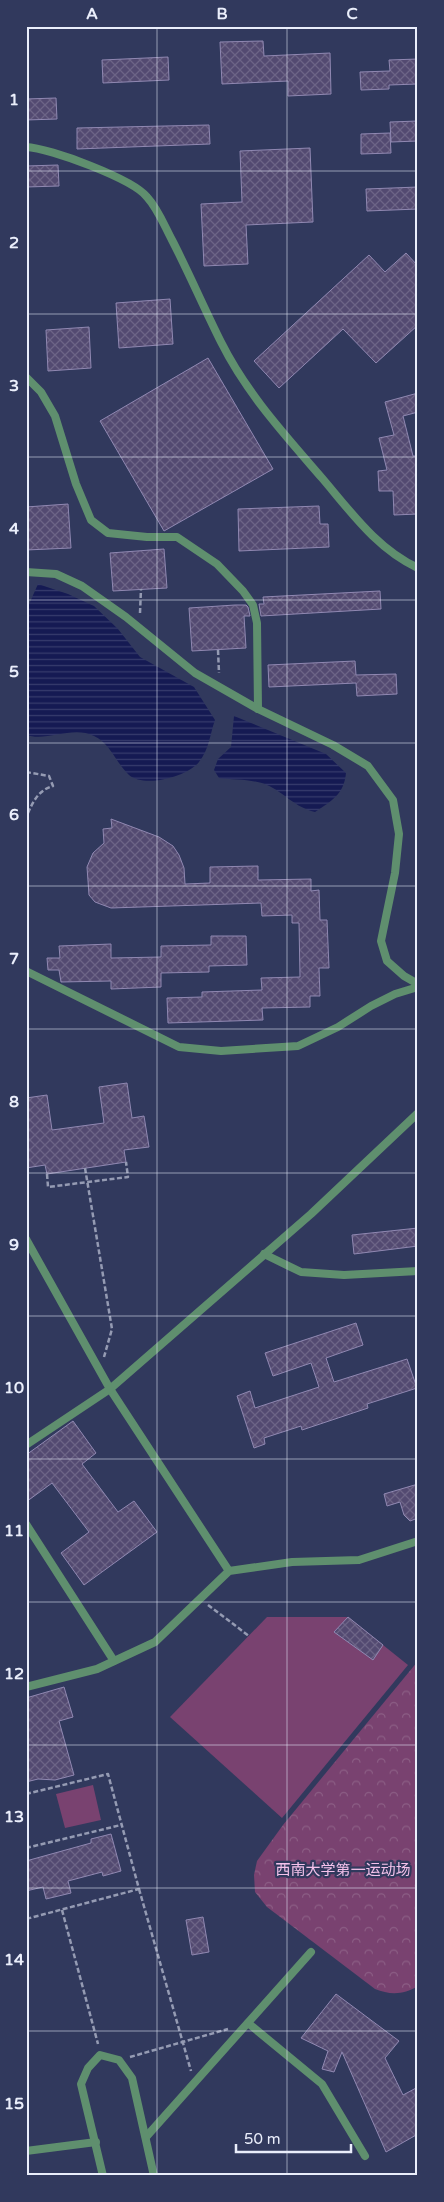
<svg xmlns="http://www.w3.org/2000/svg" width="444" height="2202" font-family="'Varela Round','Noto Sans SC',sans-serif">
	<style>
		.grass { fill: #794270 }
		.park { fill: url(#park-crowns) }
		.water { fill: url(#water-rules) }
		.building { fill: url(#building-cross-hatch); stroke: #9088b2 }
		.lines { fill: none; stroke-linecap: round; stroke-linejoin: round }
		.path { stroke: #959bb3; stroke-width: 2.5; stroke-dasharray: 5 2.5; stroke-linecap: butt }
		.service { stroke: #5f8f6e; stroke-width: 8 }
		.grid { fill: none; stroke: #eaeefb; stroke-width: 1; stroke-opacity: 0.55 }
		.labels { text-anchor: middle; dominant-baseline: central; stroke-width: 4.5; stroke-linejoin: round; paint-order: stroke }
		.park-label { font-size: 15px; fill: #f5c2eb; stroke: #31395d }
		.neatline { fill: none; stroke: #eaeefb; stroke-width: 2 }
		.grid-label { font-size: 16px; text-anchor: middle; font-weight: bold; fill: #eaeefb }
	</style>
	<defs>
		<pattern id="park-crowns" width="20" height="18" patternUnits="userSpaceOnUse" patternTransform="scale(1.25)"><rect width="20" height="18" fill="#794270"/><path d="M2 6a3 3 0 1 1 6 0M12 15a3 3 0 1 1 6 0" fill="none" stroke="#8c5e85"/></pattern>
		<pattern id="water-rules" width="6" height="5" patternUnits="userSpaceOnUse" patternTransform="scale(1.25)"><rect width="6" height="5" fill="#151a53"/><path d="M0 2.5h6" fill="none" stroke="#373c6d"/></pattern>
		<pattern id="building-cross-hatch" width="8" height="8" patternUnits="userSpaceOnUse" patternTransform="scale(1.25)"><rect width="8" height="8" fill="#534a71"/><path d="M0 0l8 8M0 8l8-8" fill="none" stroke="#6c6486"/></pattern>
	</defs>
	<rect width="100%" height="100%" fill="#31395d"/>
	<g class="grass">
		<polygon points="267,1617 348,1617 408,1665 282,1818 170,1717"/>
		<polygon points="93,1785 101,1820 65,1828 56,1794"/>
	</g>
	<path class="park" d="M418 1661V1986C403 1995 390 1995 375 1989L267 1907 255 1892 254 1875 257 1861 283 1825Z"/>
	<g class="water">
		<path d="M38 584 68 594 94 606 118 629 140 657 194 687 215 720C210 734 209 750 199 762 187 777 144 788 129 775 116 763 110 743 94 736 72 725 48 742 26 735V611Z"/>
		<path d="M234 716 326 754 346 773C344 794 332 801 315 812 294 807 285 793 267 785 254 779 233 780 219 778L214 770 218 759 231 747Z"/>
	</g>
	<g class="building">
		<polygon points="263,41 264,56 330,53 331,94 288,96 288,81 222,84 220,42"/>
		<polygon points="168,57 169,80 103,83 102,60"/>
		<polygon points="418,59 418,84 389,85 389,89 361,90 360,72 390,71 389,60"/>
		<polygon points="56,98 57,119 26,120 26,99"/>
		<polygon points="418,121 418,141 391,142 390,122"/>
		<polygon points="209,125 210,144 77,149 77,128"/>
		<polygon points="390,133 391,153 361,154 361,134"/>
		<polygon points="310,148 313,222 246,225 248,264 204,266 201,204 242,202 240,151"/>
		<polygon points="58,165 59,186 26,187 26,166"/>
		<polygon points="418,187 418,209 367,211 366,189"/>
		<polygon points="406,253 418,266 418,325 376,363 343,329 279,388 254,361 369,255 385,272"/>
		<polygon points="170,299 173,344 119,348 116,303"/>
		<polygon points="89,327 91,368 48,371 46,330"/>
		<polygon points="208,358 273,469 164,531 100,421"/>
		<polygon points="418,393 418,412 403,416 413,456 418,456 418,514 394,515 393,491 379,491 378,471 387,470 379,438 394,435 385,402"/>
		<polygon points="68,504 71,548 26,550 26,507"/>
		<polygon points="319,506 320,524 328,524 329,547 239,551 238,509"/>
		<polygon points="164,549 167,588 113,591 110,553"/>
		<polygon points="380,591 381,609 261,616 259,604 264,604 263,597"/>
		<polygon points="235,605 246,605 248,607 250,616 244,616 246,648 192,651 189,608"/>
		<polygon points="355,661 356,675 396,674 397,694 357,696 356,683 269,687 268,665"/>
		<polygon points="111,819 159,837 173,846 179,855 184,868 185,884 210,883 210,867 258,866 258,880 311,879 311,891 319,890 320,920 327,920 329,968 319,968 320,996 310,996 310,1007 262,1008 263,1020 168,1023 167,998 202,997 202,992 262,990 261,978 300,977 299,923 292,923 292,915 262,916 261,903 111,908 95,902 89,895 87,867 93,853 104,843 103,829 112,828"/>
		<polygon points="211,936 246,936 247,965 209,966 209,972 161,973 161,987 111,989 111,981 61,982 59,970 48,970 47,958 60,958 59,946 111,944 111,958 161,957 161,946 211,945"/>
		<polygon points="127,1083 132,1118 144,1116 149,1147 124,1150 126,1162 47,1174 45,1165 26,1168 26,1098 47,1095 52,1130 104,1123 99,1087"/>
		<polygon points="418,1228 418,1246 354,1254 352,1235"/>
		<polygon points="356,1323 363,1345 326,1358 334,1382 407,1359 417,1388 367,1404 368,1408 302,1430 301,1426 264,1438 265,1444 254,1448 237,1396 250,1391 255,1408 319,1387 311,1363 273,1376 265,1353"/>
		<polygon points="73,1421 96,1453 82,1464 118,1512 134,1501 157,1532 84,1585 61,1553 89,1532 52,1483 26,1502 26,1455"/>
		<polygon points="418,1484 418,1518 410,1521 404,1515 400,1502 387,1506 384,1494"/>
		<polygon points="348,1617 383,1645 373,1660 334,1632"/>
		<polygon points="64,1687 73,1717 59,1721 74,1775 55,1780 38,1779 26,1782 26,1698"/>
		<polygon points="111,1834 121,1871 103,1876 102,1872 68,1881 71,1893 46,1899 43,1887 26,1891 26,1861 91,1843 91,1839"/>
		<polygon points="203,1917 209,1952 192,1955 186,1920"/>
		<polygon points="336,1994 399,2041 385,2058 403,2095 418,2087 418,2134 386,2152 342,2052 334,2072 322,2069 328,2051 301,2038"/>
	</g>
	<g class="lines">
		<g class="path">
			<polyline points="140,613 141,589"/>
			<polyline points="218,650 219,673"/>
			<path d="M26 772 49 776 53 786C38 790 32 803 26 818"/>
			<polyline points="85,1168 112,1329 104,1357"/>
			<polyline points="47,1174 48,1187 128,1177 126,1162"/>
			<polyline points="208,1605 249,1636"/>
			<polyline points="26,1794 108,1774 139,1889 26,1919"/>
			<polyline points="26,1848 121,1825"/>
			<polyline points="139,1889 191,2071"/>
			<polyline points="62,1910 98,2044"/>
			<polyline points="130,2057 228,2029"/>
		</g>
		<g class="service">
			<path d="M26 147C50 148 133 179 147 197 158 209 164 225 172 240 189 273 204 308 221 342 247 394 285 435 322 478 351 512 377 549 418 568"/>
			<polyline points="26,377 41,392 55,416 76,484 91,520 108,533 147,537 177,537 217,564 243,591 253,605 257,623 258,709"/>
			<polyline points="26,572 56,574 82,586 126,617 195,673 258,709 333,745 368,766 393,800 399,834 395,873 381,941 387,961 404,976 418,984"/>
			<polyline points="26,971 179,1047 221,1051 298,1046 338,1027 371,1006 395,994 418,987"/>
			<polyline points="26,1239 110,1389 229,1571"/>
			<polyline points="264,1254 301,1272 344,1275 418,1271"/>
			<polyline points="26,1445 110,1389 311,1214 418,1113"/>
			<polyline points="26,1524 114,1661"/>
			<polyline points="26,1687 97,1669 155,1642 229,1571 292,1562 359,1560 418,1541"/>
			<polyline points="248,2023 322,2084 365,2156"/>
			<polyline points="146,2137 311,1952"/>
			<polyline points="26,2151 96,2142"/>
			<polyline points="103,2176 81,2084 88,2068 100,2055 119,2060 132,2078 154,2176"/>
		</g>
	</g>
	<path class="grid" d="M157 26V2176M287 26V2176M26 171H418M26 314H418M26 457H418M26 600H418M26 743H418M26 886H418M26 1029H418M26 1173H418M26 1316H418M26 1459H418M26 1602H418M26 1745H418M26 1888H418M26 2031H418"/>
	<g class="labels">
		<g class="park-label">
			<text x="343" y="1870">西南大学第一运动场</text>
		</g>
	</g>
	<rect width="444" height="2202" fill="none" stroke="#31395d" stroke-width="55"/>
	<path d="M236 2144v8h115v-8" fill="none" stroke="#eaeefb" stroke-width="2.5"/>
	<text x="244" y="2144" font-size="15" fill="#eaeefb" stroke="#31395d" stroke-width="4" paint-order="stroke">50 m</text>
	<rect x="28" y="28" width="388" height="2146" class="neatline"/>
	<g class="grid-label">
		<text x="92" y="19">A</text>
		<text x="222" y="19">B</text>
		<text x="352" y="19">C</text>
		<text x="14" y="105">1</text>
		<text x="14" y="248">2</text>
		<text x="14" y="391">3</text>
		<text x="14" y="534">4</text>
		<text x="14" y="677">5</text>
		<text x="14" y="820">6</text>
		<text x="14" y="964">7</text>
		<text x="14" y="1107">8</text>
		<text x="14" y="1250">9</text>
		<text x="14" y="1393">10</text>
		<text x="14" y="1536">11</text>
		<text x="14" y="1679">12</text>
		<text x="14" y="1822">13</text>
		<text x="14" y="1965">14</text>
		<text x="14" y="2109">15</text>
	</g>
</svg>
